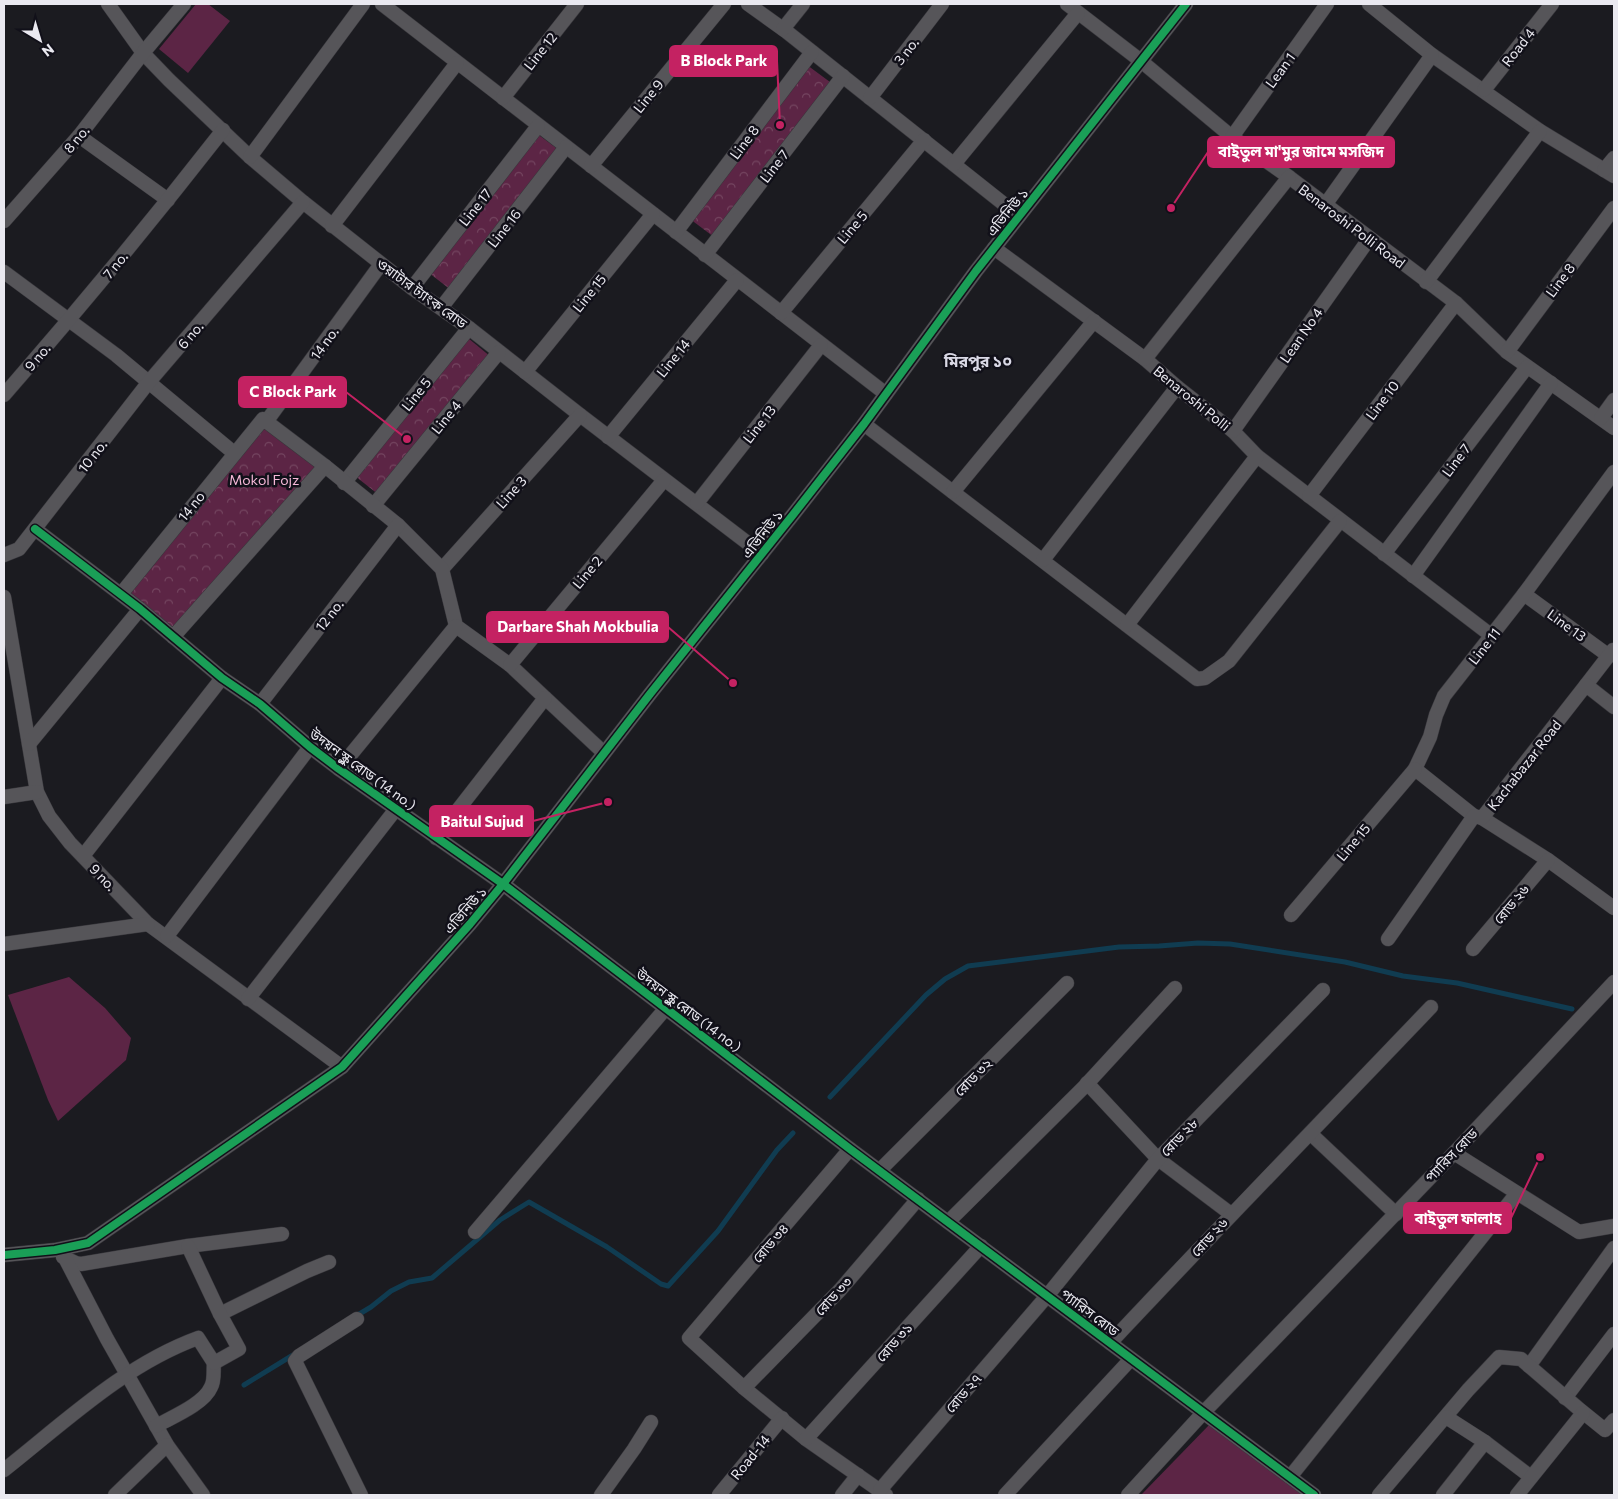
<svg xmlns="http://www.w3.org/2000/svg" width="1618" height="1499" font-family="Commissioner,'Noto Sans Bengali',sans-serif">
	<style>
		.grass { fill: #5c2545 }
		.forest { fill: url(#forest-crowns) }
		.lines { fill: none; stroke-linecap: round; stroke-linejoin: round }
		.stream { stroke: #103c51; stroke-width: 5 }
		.minor-casing { stroke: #38373c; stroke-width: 15 }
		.minor { stroke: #565559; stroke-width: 14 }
		.cycleway-casing { stroke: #111019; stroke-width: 11 }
		.cycleway { stroke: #1a9f57; stroke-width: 8 }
		.labels { text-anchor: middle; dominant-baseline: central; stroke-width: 5; stroke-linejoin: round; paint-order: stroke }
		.street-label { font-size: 14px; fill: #eae9f0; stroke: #111019 }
		.park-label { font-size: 14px; fill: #f5b7d7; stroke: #111019 }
		.quarter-label { font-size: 16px; font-weight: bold; fill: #dad9e6; stroke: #111019 }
		.leader { fill: none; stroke: #c42262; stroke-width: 2 }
		.callout-dot { fill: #c42262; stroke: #111019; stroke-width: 2 }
		.callout { fill: #c42262; stroke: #c42262; stroke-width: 2 }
		.callout-label { font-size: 15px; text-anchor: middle; font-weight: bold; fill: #fff }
	</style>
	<defs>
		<pattern id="forest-crowns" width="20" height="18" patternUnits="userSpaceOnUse" patternTransform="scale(1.25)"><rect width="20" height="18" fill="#5c2545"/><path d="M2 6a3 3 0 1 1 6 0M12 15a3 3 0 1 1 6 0" fill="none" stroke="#744560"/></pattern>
	</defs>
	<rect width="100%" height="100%" fill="#1b1b20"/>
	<g class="grass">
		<polygon points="196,4 208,4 230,21 188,73 159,49"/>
		<polygon points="69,977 105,1008 131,1038 126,1060 58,1121 48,1100 8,995"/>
		<polygon points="1211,1423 1304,1495 1141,1495"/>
	</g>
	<g class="forest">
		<polygon points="807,65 830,82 714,237 690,219"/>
		<polygon points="536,133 558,149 451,290 429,273"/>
		<polygon points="468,338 491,357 379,495 355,476"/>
		<polygon points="263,427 320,467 166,638 121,603"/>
	</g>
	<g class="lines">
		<g class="stream">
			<polyline points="830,1097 926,995 945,979 968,966 1119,947 1159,946 1198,943 1230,944 1345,962 1403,976 1457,983 1572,1009"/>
			<polyline points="356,1316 371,1307 391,1291 409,1282 432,1278 500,1220 529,1202 607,1247 661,1284 668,1286 718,1231 777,1150 793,1133"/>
			<polyline points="244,1385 293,1355"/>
		</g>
		<defs>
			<g id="minor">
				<polyline points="108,4 143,53 169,80 250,157 303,202 412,288 469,328 580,415 762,554"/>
				<polyline points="382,4 886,394"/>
				<polyline points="748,4 787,32 1019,216"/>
				<polyline points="1067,4 1141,61 1232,137 1289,177 1456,303 1507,352 1614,428"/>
				<polyline points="1369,4 1432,55 1540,131 1614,176"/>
				<polyline points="783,29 803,4"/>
				<polyline points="1484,90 1552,4"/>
				<polyline points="503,98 577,4"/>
				<polyline points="870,98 942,4"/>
				<polyline points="79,136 168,200"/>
				<polyline points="1232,137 1327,4"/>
				<polyline points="250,157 363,4"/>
				<polyline points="954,164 1078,13"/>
				<polyline points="591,166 724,4"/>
				<polyline points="1604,170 1614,158"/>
				<polyline points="1325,205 1432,55"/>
				<polyline points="4,221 79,136 143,53 184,4"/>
				<polyline points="332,226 457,63"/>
				<polyline points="676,232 812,52"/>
				<polyline points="994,248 1145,359 1177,387 1233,431 1257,456 1492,636"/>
				<polyline points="705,255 843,76"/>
				<polyline points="4,272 116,355 234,453"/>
				<polyline points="1426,282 1540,131"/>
				<polyline points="412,288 538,126"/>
				<polyline points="441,308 566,147"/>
				<polyline points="781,313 924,140"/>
				<polyline points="1507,352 1614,208"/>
				<polyline points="1145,359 1289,177"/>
				<polyline points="525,372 653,214"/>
				<path d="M4 395C79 309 152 221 223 130"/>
				<polyline points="1601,418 1614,400"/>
				<polyline points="266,422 381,264"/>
				<polyline points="864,424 1197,679 1205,678 1229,661 1340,521"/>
				<polyline points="1233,431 1369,239"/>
				<polyline points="608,437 737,280"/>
				<polyline points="344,483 469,328"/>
				<polyline points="953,492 1094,321"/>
				<polyline points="1309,496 1456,303"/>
				<polyline points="697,503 821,345"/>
				<polyline points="373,506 499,352"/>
				<polyline points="35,529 140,609 222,678 260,704 310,747 339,769 503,884 850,1149 1314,1495"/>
				<polyline points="1384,554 1527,367"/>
				<polyline points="4,555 19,549 148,383 303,202"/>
				<polyline points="1043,560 1177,387"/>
				<polyline points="442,569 580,415"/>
				<polyline points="1413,576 1551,383"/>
				<polyline points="121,594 263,419 325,466 398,525 442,569 456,626 510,665 604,753"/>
				<polyline points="1524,594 1609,656"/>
				<polyline points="4,597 37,792 49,816 70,843 148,924 342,1067"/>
				<polyline points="1127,625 1257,456"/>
				<polyline points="173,637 325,466"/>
				<polyline points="510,665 664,480"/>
				<polyline points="1586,685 1613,650"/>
				<polyline points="260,704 398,525"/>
				<polyline points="29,744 140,609"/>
				<polyline points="339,769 456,626"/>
				<polyline points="4,797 37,792"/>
				<polyline points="1474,816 1415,769 1430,737 1436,715 1444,696 1524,594 1614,472"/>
				<polyline points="1482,818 1548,860 1614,908"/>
				<polyline points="436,838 545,698"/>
				<polyline points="83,856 222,678"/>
				<polyline points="1291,915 1415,769"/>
				<polyline points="167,936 310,747"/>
				<polyline points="1388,939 1474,816 1482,818 1586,685 1614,707"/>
				<polyline points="4,944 148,924"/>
				<polyline points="1473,949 1548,860"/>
				<polyline points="248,999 396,809"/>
				<polyline points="1087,1083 1158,1159 1231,1214"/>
				<polyline points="1311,1134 1396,1214"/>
				<polyline points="850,1149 689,1338 744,1388 806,1439 886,1495"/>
				<polyline points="1454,1153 1579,1232 1614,1226"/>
				<polyline points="880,1170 1067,983"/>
				<polyline points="948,1222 1084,1087 1175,988"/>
				<polyline points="475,1232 666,1008"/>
				<polyline points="4,1255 55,1250 88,1243 342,1067 470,924 503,884 650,694 792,516 864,424 976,271 1186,4"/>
				<polyline points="63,1257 76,1263 81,1264 188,1246 282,1234"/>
				<polyline points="65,1258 107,1339 167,1445 203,1495"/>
				<polyline points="220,1314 307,1271 329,1262"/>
				<polyline points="357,1319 299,1356 295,1361 361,1495"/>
				<path d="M1110 1343C1216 1230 1324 1119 1431 1007"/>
				<polyline points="1529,1366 1614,1248"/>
				<polyline points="744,1388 840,1290 918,1199"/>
				<polyline points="1565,1398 1614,1334"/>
				<path d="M156 1426C172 1417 204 1404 211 1387 215 1380 213 1371 214 1363"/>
				<polyline points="806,1439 981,1246"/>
				<polyline points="1485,1442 1531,1477"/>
				<path d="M4 1470C65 1422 124 1365 198 1338L214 1363 239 1349 220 1314 188 1246"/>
				<polyline points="1290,1477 1517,1193"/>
				<polyline points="880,1490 1047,1296 1158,1159 1323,990"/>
				<polyline points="115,1495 167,1445"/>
				<polyline points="601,1495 634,1449 651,1422"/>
				<polyline points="719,1495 782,1418"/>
				<polyline points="842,1495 858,1475"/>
				<polyline points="1005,1495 1131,1359"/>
				<polyline points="1128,1495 1203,1413 1454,1153 1614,982"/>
				<polyline points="1379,1495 1468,1390 1499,1357 1521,1359 1579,1409 1605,1430 1614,1420"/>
				<polyline points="1443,1495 1485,1442 1446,1417"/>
				<polyline points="1517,1495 1583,1413"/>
			</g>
		</defs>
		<use href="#minor" class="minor-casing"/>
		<use href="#minor" class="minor"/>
		<defs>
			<g id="cycleway">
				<polyline points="35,529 140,609 222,678 260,704 310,747 339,769 503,884 850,1149 1314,1495"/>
				<polyline points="4,1255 55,1250 88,1243 342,1067 470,924 503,884 650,694 792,516 864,424 976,271 1186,4"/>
			</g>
		</defs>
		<use href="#cycleway" class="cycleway-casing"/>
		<use href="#cycleway" class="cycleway"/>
	</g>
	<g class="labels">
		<g class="street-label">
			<text transform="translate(1518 47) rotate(-52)">Road 4</text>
			<text transform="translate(540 51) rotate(-52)">Line 12</text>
			<text transform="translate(906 51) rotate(-52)">3 no.</text>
			<text transform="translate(1280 70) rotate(-54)">Lean 1</text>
			<text transform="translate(648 96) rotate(-51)">Line 9</text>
			<text transform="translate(76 139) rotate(-50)">8 no.</text>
			<text transform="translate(744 142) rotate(-53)">Line 8</text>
			<text transform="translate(774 166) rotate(-52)">Line 7</text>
			<text transform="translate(475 207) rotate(-52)">Line 17</text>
			<text transform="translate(1007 212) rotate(-51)">এভিনিউ ১</text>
			<text transform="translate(1352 226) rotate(37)">Benaroshi Polli Road</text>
			<text transform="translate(852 227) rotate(-50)">Line 5</text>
			<text transform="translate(504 228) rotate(-52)">Line 16</text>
			<text transform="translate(115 265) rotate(-51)">7 no.</text>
			<text transform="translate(1560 280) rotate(-53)">Line 8</text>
			<text transform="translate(422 293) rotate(36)">ওয়াটার ট্যাংক রোড</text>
			<text transform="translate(589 293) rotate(-51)">Line 15</text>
			<text transform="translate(190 335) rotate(-49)">6 no.</text>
			<text transform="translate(1301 335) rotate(-55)">Lean No 4</text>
			<text transform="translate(324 343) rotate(-54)">14 no.</text>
			<text transform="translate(37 357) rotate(-49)">9 no.</text>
			<text transform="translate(673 358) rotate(-51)">Line 14</text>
			<text transform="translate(416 394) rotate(-51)">Line 5</text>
			<text transform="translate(1192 398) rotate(39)">Benaroshi Polli</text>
			<text transform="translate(1382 400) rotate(-53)">Line 10</text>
			<text transform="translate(446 417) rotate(-51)">Line 4</text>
			<text transform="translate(759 424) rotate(-52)">Line 13</text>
			<text transform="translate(92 456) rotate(-52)">10 no.</text>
			<text transform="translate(1456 460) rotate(-53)">Line 7</text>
			<text transform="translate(511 492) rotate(-48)">Line 3</text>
			<text transform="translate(191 506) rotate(-51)">14 no</text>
			<text transform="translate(762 534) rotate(-52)">এভিনিউ ১</text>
			<text transform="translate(587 572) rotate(-50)">Line 2</text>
			<text transform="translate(329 615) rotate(-52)">12 no.</text>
			<text transform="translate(1567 625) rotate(36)">Line 13</text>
			<text transform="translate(1484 646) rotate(-52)">Line 11</text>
			<text transform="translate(1524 765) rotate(-52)">Kachabazar Road</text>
			<text transform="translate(363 769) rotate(36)">উদয়ন স্কুল রোড (14 no.)</text>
			<text transform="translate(1353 842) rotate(-50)">Line 15</text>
			<text transform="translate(103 877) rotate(46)">9 no.</text>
			<text transform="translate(1511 904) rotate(-50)">রোড ২৬</text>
			<text transform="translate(465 910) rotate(-49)">এভিনিউ ১</text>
			<text transform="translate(689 1010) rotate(37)">উদয়ন স্কুল রোড (14 no.)</text>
			<text transform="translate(973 1077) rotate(-45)">রোড ৩২</text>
			<text transform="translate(1179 1137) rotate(-46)">রোড ২৮</text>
			<text transform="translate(1451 1155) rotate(-46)">প্যারিস রোড</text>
			<text transform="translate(1209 1237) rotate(-47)">রোড ২৬</text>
			<text transform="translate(770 1243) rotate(-49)">রোড ৩৪</text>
			<text transform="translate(833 1296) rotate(-47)">রোড ৩৩</text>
			<text transform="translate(1090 1312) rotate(37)">প্যারিস রোড</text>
			<text transform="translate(894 1342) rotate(-48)">রোড ৩১</text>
			<text transform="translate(963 1393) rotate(-49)">রোড ২৭</text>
			<text transform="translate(750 1457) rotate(-51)">Road-14</text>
		</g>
		<g class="park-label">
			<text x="264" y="479">Mokol Fojz</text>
		</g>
		<g class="quarter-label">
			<text x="978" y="360">মিরপুর ১০</text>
		</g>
	</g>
	<path class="leader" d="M780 125L777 61M1171 208L1208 152M407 439L346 392M733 683L668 627M608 802L533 821M1540 1157L1511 1218"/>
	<g class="callout-dot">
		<circle cx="780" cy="125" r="5"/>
		<circle cx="1171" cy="208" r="5"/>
		<circle cx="407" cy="439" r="5"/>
		<circle cx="733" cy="683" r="5"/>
		<circle cx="608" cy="802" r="5"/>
		<circle cx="1540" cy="1157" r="5"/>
	</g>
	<g class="callout">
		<rect x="670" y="46" width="107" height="30" rx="5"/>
		<rect x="1208" y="137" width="186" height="30" rx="5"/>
		<rect x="239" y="377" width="107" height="30" rx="5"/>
		<rect x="487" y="612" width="181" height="30" rx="5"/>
		<rect x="430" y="806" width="103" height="30" rx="5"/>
		<rect x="1404" y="1203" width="107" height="30" rx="5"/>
	</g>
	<g class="callout-label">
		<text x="724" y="66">B Block Park</text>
		<text x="1301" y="157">বাইতুল মা'মুর জামে মসজিদ</text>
		<text x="293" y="397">C Block Park</text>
		<text x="578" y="632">Darbare Shah Mokbulia</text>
		<text x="482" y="827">Baitul Sujud</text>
		<text x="1458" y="1224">বাইতুল ফালাহ</text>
	</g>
	<rect width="1618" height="1499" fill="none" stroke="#eae9f0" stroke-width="10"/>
	<g transform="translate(40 40) rotate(142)" stroke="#111019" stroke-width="4" paint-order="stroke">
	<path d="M0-4L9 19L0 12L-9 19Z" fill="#eae9f0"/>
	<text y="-8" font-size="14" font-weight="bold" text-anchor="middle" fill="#eae9f0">N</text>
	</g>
</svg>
